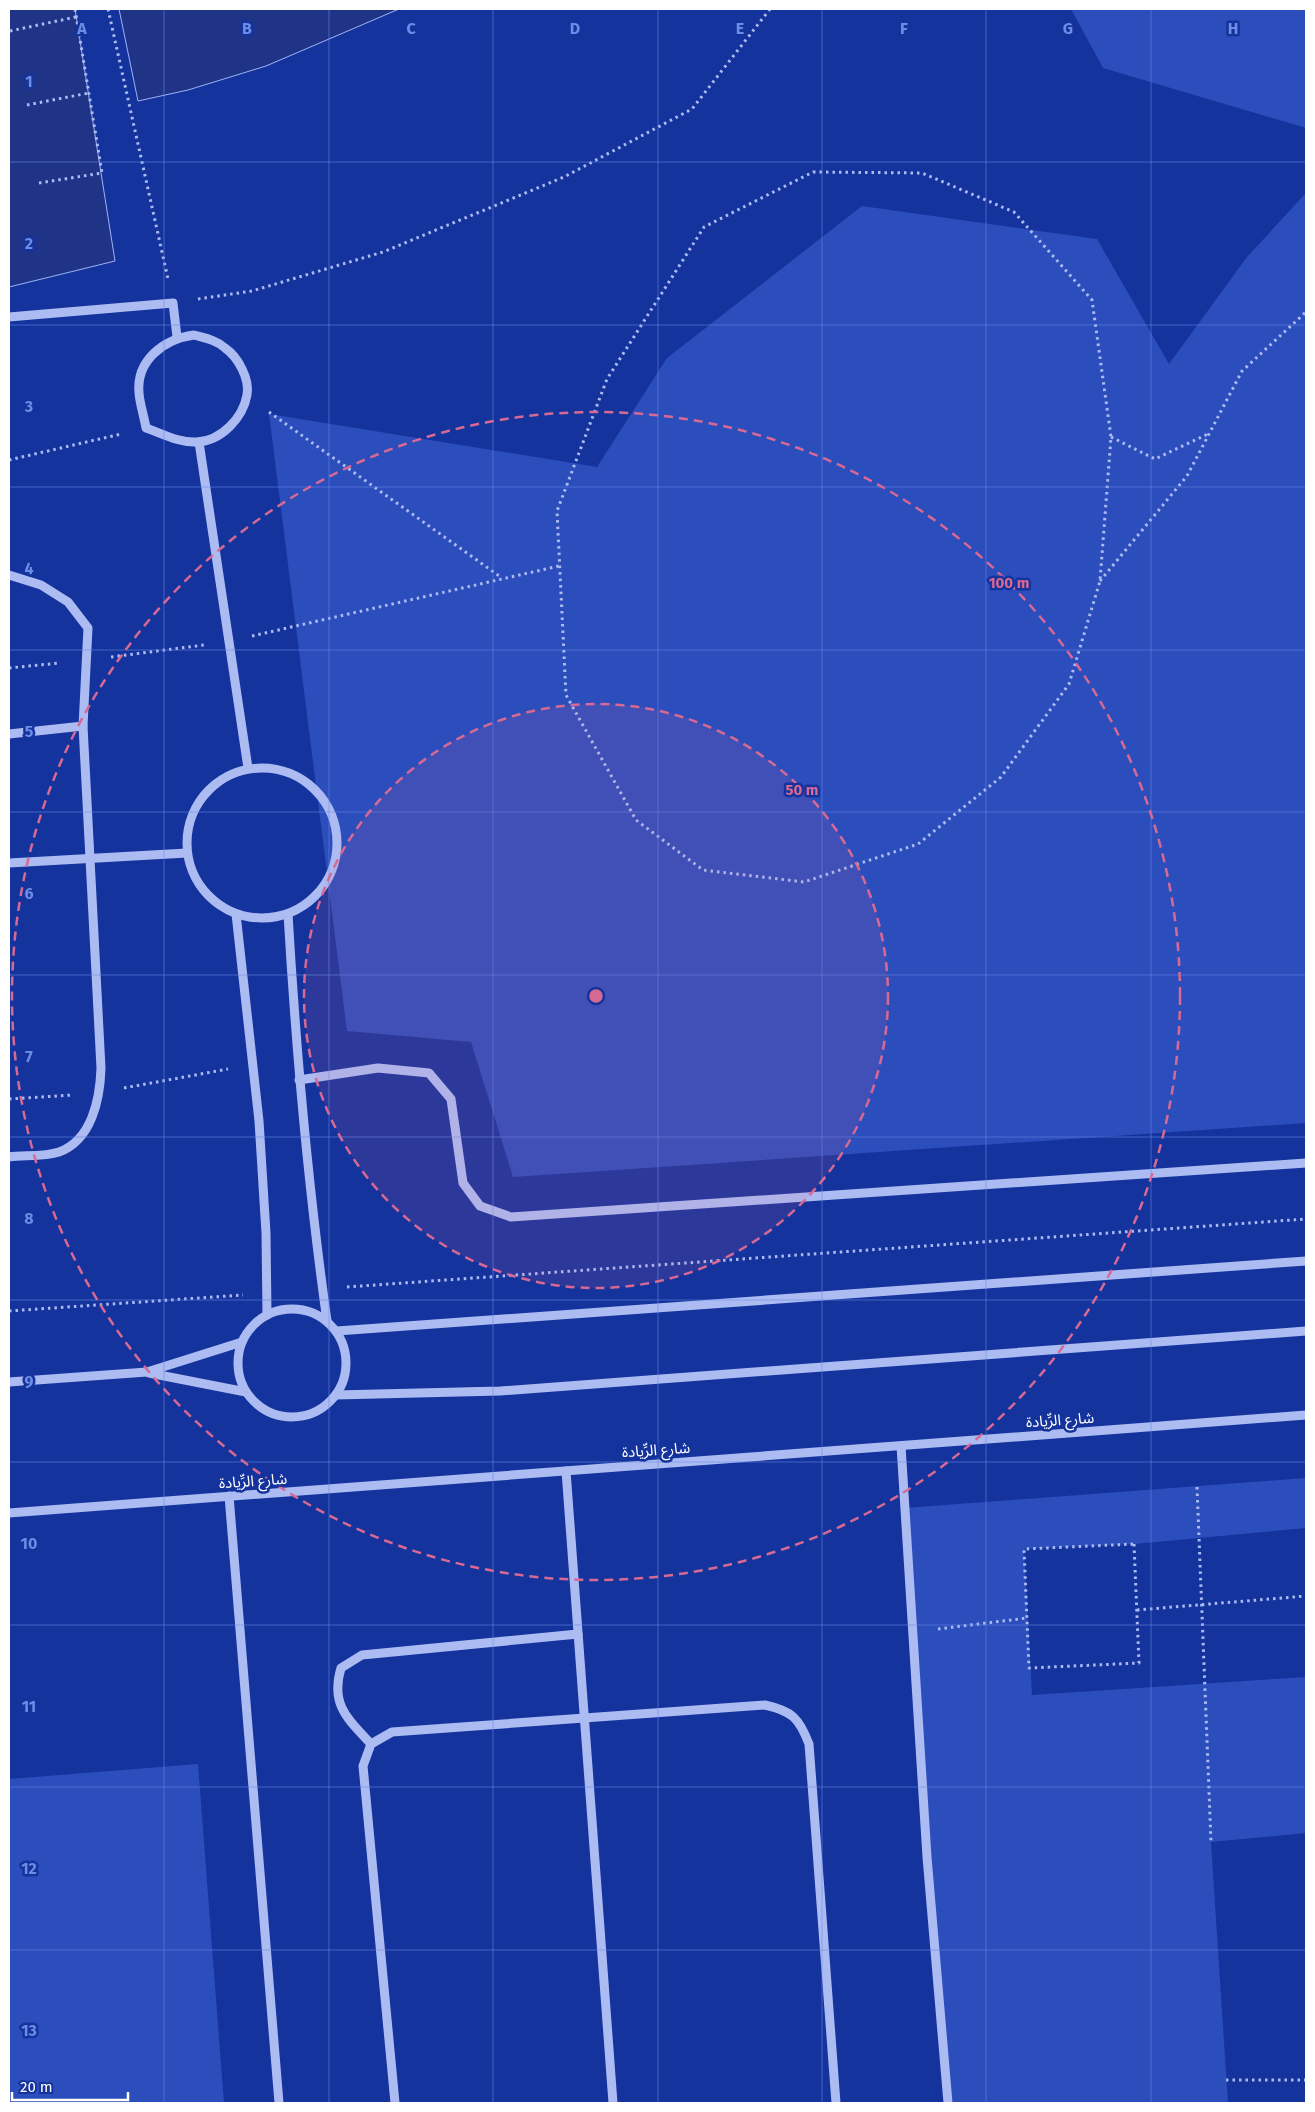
<svg xmlns="http://www.w3.org/2000/svg" width="1315" height="2112" font-family="'Fira Sans','Noto Sans Arabic',sans-serif">
	<style>
		.green { fill: #2c4dbc }
		.water { fill: #1f3486; stroke: #9eb4f5 }
		.lines { fill: none; stroke-linecap: round; stroke-linejoin: round }
		.path { stroke: #acbcf3; stroke-width: 3; stroke-dasharray: 2.5 4; stroke-linecap: butt }
		.minor { stroke: #acbcf3; stroke-width: 9 }
		.grid { fill: none; stroke: #6c8ce6; stroke-width: 1; stroke-opacity: 0.55 }
		.ring { fill: none; stroke: #d76994; stroke-width: 2.5; stroke-dasharray: 9 6 }
		.labels { text-anchor: middle; dominant-baseline: central; stroke-width: 5; stroke-linejoin: round; paint-order: stroke }
		.street-label { font-size: 15px; fill: #fff; stroke: #15339c }
		.grid-label { font-size: 16px; text-anchor: middle; font-weight: bold; fill: #6c8ce6; stroke: #15339c; stroke-width: 5; stroke-linejoin: round; paint-order: stroke }
		.centre { fill: #d76994; stroke: #15339c; stroke-width: 2.5 }
		.ring-label { font-size: 15px; text-anchor: middle; font-weight: bold; fill: #d76994; stroke: #15339c; stroke-width: 5; stroke-linejoin: round; paint-order: stroke }
	</style>
	<rect width="100%" height="100%" fill="#15339c"/>
	<g class="green">
		<polygon points="1071,9 1306,9 1306,128 1103,68"/>
		<polygon points="1306,193 1306,1123 513,1177 471,1042 347,1031 269,414 597,467 667,358 862,206 1097,239 1169,364 1247,257"/>
		<polygon points="1306,1478 1306,1528 1134,1544 1024,1549 1032,1695 1306,1677 1306,1833 1211,1842 1228,2103 948,2103 904,1508"/>
		<polygon points="198,1764 224,2103 9,2103 9,1779"/>
	</g>
	<g class="water">
		<polygon points="9,9 75,9 115,261 9,287"/>
		<polygon points="119,9 399,9 266,66 188,90 138,101"/>
	</g>
	<g class="lines">
		<g class="path">
			<polyline points="108,9 168,279"/>
			<polyline points="10,31 76,17"/>
			<polyline points="27,105 89,93"/>
			<polygon points="813,172 922,173 1014,212 1092,300 1111,437 1100,581 1069,684 1001,777 918,844 804,882 703,870 636,820 566,695 557,511 607,379 704,227"/>
			<polyline points="39,183 102,173 75,9"/>
			<polyline points="198,299 252,291 383,252 564,177 692,109 770,9"/>
			<polyline points="269,412 502,578"/>
			<polyline points="1111,437 1155,459 1210,433"/>
			<polyline points="9,460 121,434"/>
			<polyline points="1100,581 1187,476 1242,371 1306,312"/>
			<polyline points="252,636 559,566"/>
			<polyline points="111,657 204,645"/>
			<polyline points="9,668 60,663"/>
			<polyline points="124,1088 228,1069"/>
			<polyline points="9,1099 73,1095"/>
			<polyline points="347,1287 1306,1219"/>
			<polyline points="9,1311 243,1295"/>
			<polyline points="1197,1487 1211,1842"/>
			<polygon points="1134,1544 1139,1663 1029,1668 1024,1549"/>
			<polyline points="1137,1610 1306,1596"/>
			<polyline points="938,1629 1027,1618"/>
			<polyline points="1226,2080 1306,2080"/>
		</g>
		<g class="minor">
			<polyline points="9,317 173,303 177,337"/>
			<path d="M194 335C205 338 216 340 225 348 238 357 250 379 247 395 243 418 221 441 197 442 179 443 163 434 146 428 144 416 140 405 139 393 136 360 164 339 194 335Z"/>
			<polyline points="199,442 248,768"/>
			<path d="M9 575 41 585 68 602 88 628 83 726 101 1068C100 1099 92 1140 59 1152 44 1157 24 1155 9 1157"/>
			<polyline points="9,734 83,726"/>
			<circle cx="262" cy="843" r="75"/>
			<polyline points="9,863 187,853"/>
			<polyline points="236,914 259,1121 266,1233 267,1315"/>
			<path d="M288 914C296 1050 308 1186 327 1321"/>
			<polyline points="299,1080 378,1068 429,1073 451,1099 463,1183 480,1206 511,1217 1306,1163"/>
			<circle cx="292" cy="1363" r="54"/>
			<polyline points="337,1331 1306,1261"/>
			<polyline points="149,1373 246,1392"/>
			<polyline points="9,1382 147,1372 242,1342"/>
			<polyline points="336,1395 500,1391 1306,1331"/>
			<polyline points="901,1446 927,1857 948,2103"/>
			<polyline points="566,1471 613,2103"/>
			<polyline points="229,1496 279,2103"/>
			<polyline points="9,1513 1306,1415"/>
			<path d="M371 1744C348 1719 330 1705 341 1668L362 1655 578 1634"/>
			<path d="M395 2103 363 1766 371 1744 392 1732 765 1705C792 1711 799 1718 809 1744L836 2103"/>
		</g>
	</g>
	<path class="grid" d="M164 9V2103M329 9V2103M493 9V2103M658 9V2103M822 9V2103M986 9V2103M1151 9V2103M9 162H1306M9 325H1306M9 487H1306M9 650H1306M9 812H1306M9 975H1306M9 1137H1306M9 1300H1306M9 1462H1306M9 1625H1306M9 1787H1306M9 1950H1306"/>
	<circle cx="596" cy="996" r="292" fill="#d76994" fill-opacity=".12"/>
	<g class="ring">
		<circle cx="596" cy="996" r="292"/>
		<circle cx="596" cy="996" r="584"/>
	</g>
	<g class="labels">
		<g class="street-label">
			<text transform="translate(1060 1420) rotate(-4)">شارع الرِّيادة</text>
			<text transform="translate(656 1450) rotate(-4)">شارع الرِّيادة</text>
			<text transform="translate(253 1481) rotate(-4)">شارع الرِّيادة</text>
		</g>
	</g>
	<g class="grid-label">
		<text x="82" y="34">A</text>
		<text x="247" y="34">B</text>
		<text x="411" y="34">C</text>
		<text x="575" y="34">D</text>
		<text x="740" y="34">E</text>
		<text x="904" y="34">F</text>
		<text x="1068" y="34">G</text>
		<text x="1233" y="34">H</text>
		<text x="29" y="87">1</text>
		<text x="29" y="249">2</text>
		<text x="29" y="412">3</text>
		<text x="29" y="574">4</text>
		<text x="29" y="737">5</text>
		<text x="29" y="899">6</text>
		<text x="29" y="1062">7</text>
		<text x="29" y="1224">8</text>
		<text x="29" y="1387">9</text>
		<text x="29" y="1549">10</text>
		<text x="29" y="1712">11</text>
		<text x="29" y="1874">12</text>
		<text x="29" y="2036">13</text>
	</g>
	<circle cx="596" cy="996" r="8" class="centre"/>
	<g class="ring-label">
		<text x="1009" y="588">100 m</text>
		<text x="802" y="795">50 m</text>
	</g>
	<rect width="1315" height="2112" fill="none" stroke="#ffffff" stroke-width="20"/>
	<path d="M12 2092v8h116v-8" fill="none" stroke="#ffffff" stroke-width="2.5"/>
	<text x="20" y="2092" font-size="15" fill="#ffffff" stroke="#15339c" stroke-width="4" paint-order="stroke">20 m</text>
</svg>
